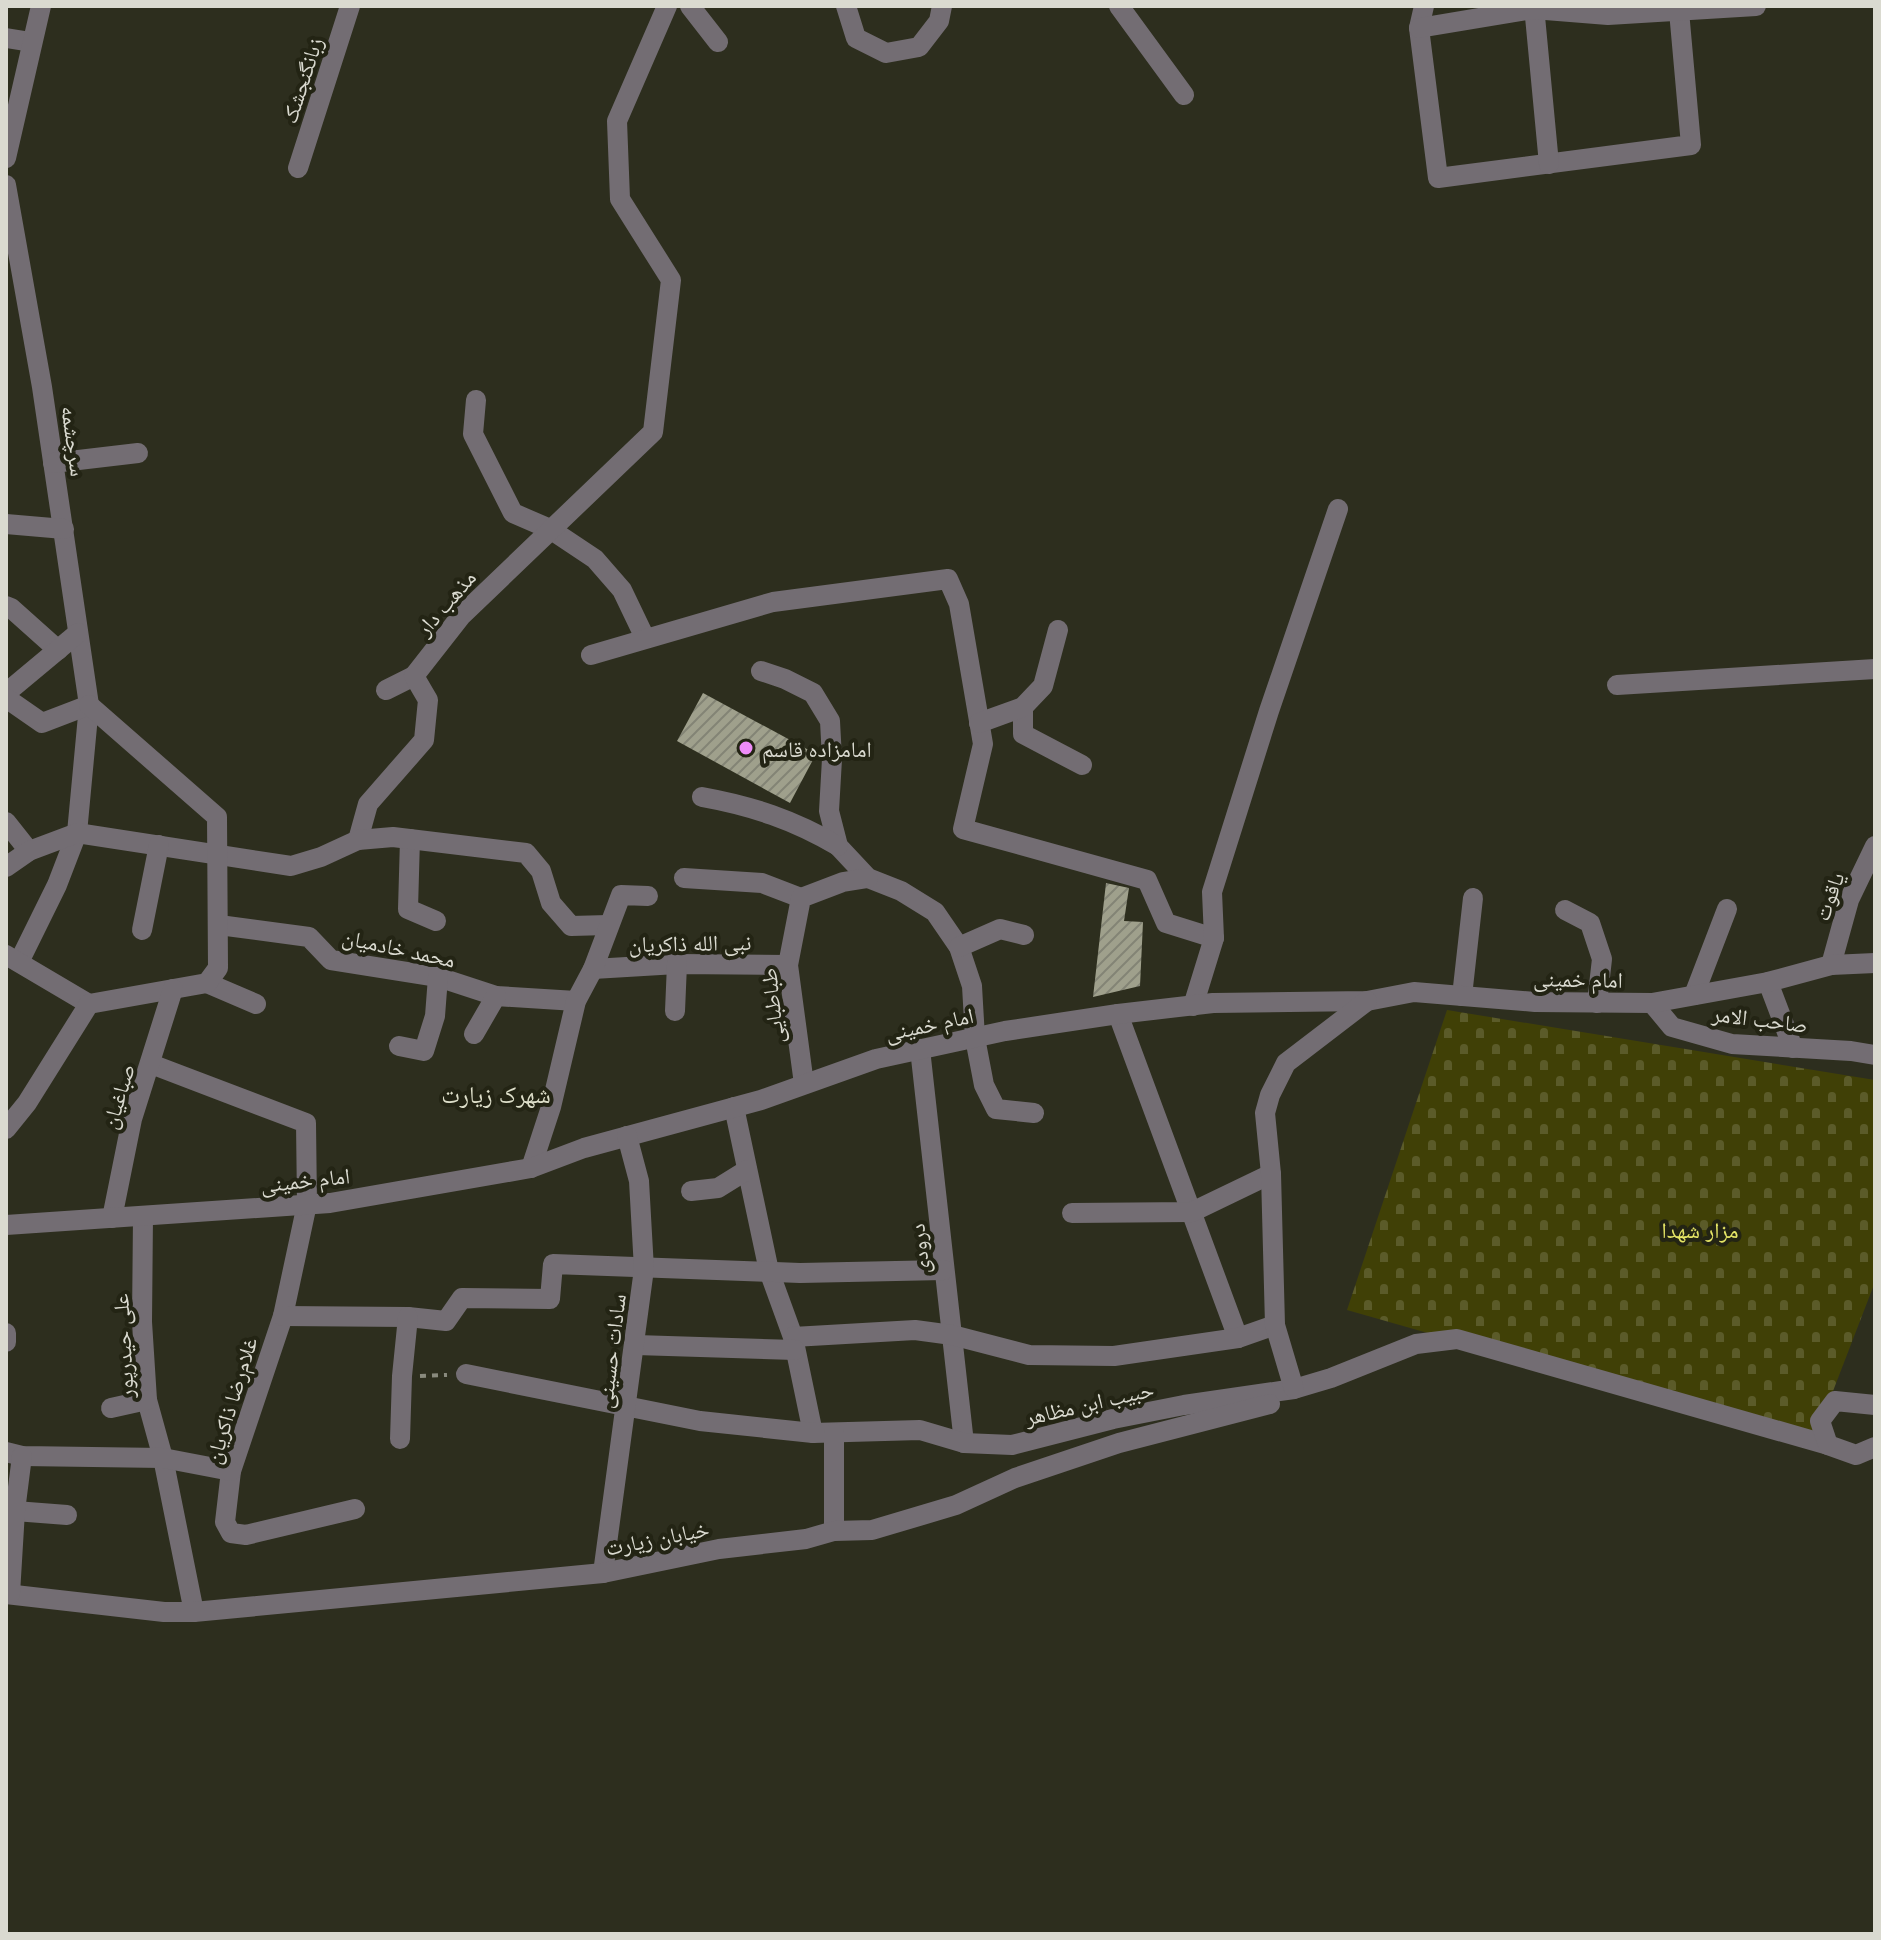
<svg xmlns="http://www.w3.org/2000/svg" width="1881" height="1940" font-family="'Open Sans','Noto Naskh Arabic',sans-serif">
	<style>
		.cemetery { fill: url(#cemetery-stones) }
		.building { fill: url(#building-hatch) }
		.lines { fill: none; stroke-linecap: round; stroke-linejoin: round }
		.path { stroke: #898a7d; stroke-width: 4; stroke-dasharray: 6 6; stroke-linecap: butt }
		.minor { stroke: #736d73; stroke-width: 20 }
		.poi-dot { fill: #ee8cf8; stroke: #232414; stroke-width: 3 }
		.labels { text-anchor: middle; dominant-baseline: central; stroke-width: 8; stroke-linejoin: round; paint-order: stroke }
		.street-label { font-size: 22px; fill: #dadad0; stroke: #232414 }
		.poi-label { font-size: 22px; fill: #dadad0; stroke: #232414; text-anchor: start }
		.park-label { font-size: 22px; fill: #e6e666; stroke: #232414 }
		.neighbourhood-label { font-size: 24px; fill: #dddec9; stroke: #232414 }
	</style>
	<defs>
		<pattern id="cemetery-stones" width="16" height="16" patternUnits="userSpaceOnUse" patternTransform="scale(2)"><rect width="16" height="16" fill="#404006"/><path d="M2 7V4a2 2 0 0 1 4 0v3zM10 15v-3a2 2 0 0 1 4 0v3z" fill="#5b5b29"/></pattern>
		<pattern id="building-hatch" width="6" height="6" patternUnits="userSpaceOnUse" patternTransform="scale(2)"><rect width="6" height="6" fill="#9fa08c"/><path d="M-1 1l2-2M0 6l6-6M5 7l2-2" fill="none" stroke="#838475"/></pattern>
	</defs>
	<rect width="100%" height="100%" fill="#2d2e1e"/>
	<polygon class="cemetery" points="1447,1010 1875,1080 1875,1282 1813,1443 1347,1310"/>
	<g class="building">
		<polygon points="703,693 816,754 790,803 677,741"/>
		<polygon points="1106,883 1129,888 1124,921 1143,922 1140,986 1093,997"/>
	</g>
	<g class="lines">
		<polyline class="path" points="420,1376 447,1375"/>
		<g class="minor">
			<polyline points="690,6 718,42"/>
			<polyline points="846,6 856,38 886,53 919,47 939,21 942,6"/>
			<polyline points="1119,6 1184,95"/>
			<polyline points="1424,6 1419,28 1438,178 1691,145 1679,11"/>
			<polyline points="1534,6 1549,164"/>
			<polyline points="1419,28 1533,9 1608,15 1756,6"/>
			<polyline points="6,38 31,42"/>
			<polyline points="6,158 41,6"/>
			<polyline points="298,168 350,6"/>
			<polyline points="6,185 42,387 89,705 77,833 57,885 19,962"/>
			<polyline points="476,400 473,434 513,513 550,529 595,559 622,590 645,638"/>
			<polyline points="53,463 138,453"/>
			<polyline points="6,524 64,529"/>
			<polyline points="6,606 11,608 58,650"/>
			<polyline points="591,655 773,602 948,579 959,604 983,744 963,829 1147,880 1166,923 1214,938"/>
			<polyline points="761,671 785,679 813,693 830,721 832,759 829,811 838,846 868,878 901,891 935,912 959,947 972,986 975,1038 984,1085 996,1109 1034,1113"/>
			<polyline points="1617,685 1875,669"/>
			<polyline points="386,690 414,676"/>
			<polyline points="6,693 78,633"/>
			<polyline points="6,698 42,723 89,705"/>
			<polyline points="1023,707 1023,734 1082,765"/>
			<polyline points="979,723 1023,707 1043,686 1058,630"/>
			<path d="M702 797C752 806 794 820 838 846"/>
			<polyline points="6,822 29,851"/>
			<polyline points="410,839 408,909 436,921"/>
			<polyline points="358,840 368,804 424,740 428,700 414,676 461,616 653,432 671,280 620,199 617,121 667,6"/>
			<polyline points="6,867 29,851 77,833 291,866 321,857 358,840 393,837 526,853 541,871 551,903 571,926 608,925"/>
			<polyline points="684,878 762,883 801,898"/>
			<polyline points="1565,910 1590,923 1602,959 1597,1003"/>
			<polyline points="219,925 309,937 331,960 438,977 496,996 576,1001"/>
			<polyline points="142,930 159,845"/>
			<polyline points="959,947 1000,929 1024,935"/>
			<polyline points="6,955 89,1004"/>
			<polyline points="1831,965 1849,900 1875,846"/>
			<polyline points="593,969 677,964 788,965"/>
			<polyline points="1768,982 1793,1048"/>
			<polyline points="207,983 256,1004"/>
			<polyline points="1694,995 1727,909"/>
			<polyline points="1462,996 1473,898"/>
			<polyline points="1652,1003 1672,1027 1732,1044 1851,1051 1875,1055"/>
			<polyline points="1193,1006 1214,938 1212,892 1269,711 1338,509"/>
			<polyline points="675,1011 677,964"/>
			<polyline points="1118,1014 1238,1338"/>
			<polyline points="474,1034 496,996"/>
			<polyline points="399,1046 424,1051 435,1016 438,977"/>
			<polyline points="920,1049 964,1443"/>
			<polyline points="151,1064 306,1123 307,1204 283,1316 231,1471 225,1522 231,1533 246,1535 355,1509"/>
			<polyline points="804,1084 788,965 801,898 843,882 868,878"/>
			<polyline points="734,1107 769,1271 793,1337 813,1433"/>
			<polyline points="6,1129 27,1103 89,1004 207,983 218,968 217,817 89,705"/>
			<polyline points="531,1168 551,1107 576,1001 593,969 621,895 648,896"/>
			<polyline points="691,1191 718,1188 747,1170"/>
			<polyline points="1072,1213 1192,1212 1271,1174"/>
			<polyline points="143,1216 142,1322 147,1400 163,1458 194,1612"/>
			<polyline points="112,1218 132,1119 173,989"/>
			<polyline points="6,1225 330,1203 531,1168 584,1148 761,1100 876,1059 1005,1031 1118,1014 1213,1003 1367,1001 1414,992 1535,1002 1652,1003 1768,982 1831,965 1875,963"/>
			<polyline points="283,1316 408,1317 446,1321 462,1298 550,1299 553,1264 800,1273 944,1270"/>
			<polyline points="6,1333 6,1342"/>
			<polyline points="793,1337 915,1330 952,1335 1029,1355 1114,1356 1238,1338 1275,1325"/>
			<polyline points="636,1345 795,1350"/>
			<polyline points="466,1374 700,1421 813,1433 920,1430 964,1443 1012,1445 1113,1419 1184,1405 1294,1389 1331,1378 1416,1344 1457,1339 1828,1445"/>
			<polyline points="1294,1389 1275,1325 1271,1174 1265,1113 1270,1095 1286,1063 1367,1001"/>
			<polyline points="1875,1405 1835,1401 1820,1421 1828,1445 1856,1455 1875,1447"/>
			<polyline points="111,1408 147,1400"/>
			<polyline points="400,1439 402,1376 408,1317"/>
			<polyline points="6,1452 22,1456 163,1458 231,1471"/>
			<polyline points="15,1511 67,1515"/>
			<polyline points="834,1531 834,1433"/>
			<polyline points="603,1573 644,1269 639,1181 627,1136"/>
			<polyline points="6,1594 164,1612 194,1612 603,1573 719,1549 806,1539 834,1531 872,1530 956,1505 1015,1478 1119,1443 1270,1404"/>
			<polyline points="10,1594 15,1511 22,1456"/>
		</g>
	</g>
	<circle class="poi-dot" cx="746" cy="748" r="8"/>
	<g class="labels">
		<g class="street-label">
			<text transform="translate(301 80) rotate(-72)">زبانگنجشک</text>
			<text transform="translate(75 441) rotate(82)">سرچشمه</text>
			<text transform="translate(445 602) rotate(-49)">مذهب دار</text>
			<text transform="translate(1828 896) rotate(-70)">یاقوت</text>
			<text transform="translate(690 942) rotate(-1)">نبی الله ذاکریان</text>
			<text transform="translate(399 947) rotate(12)">محمد خادمیان</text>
			<text transform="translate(1578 978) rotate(1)">امام خمینی</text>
			<text transform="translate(771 1006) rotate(-96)">طباطبایی</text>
			<text transform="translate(1760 1018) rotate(7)">صاحب الامر</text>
			<text transform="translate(929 1023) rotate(-12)">امام خمینی</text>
			<text transform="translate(117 1096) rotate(-73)">صباغیان</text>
			<text transform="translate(305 1179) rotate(-6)">امام خمینی</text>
			<text transform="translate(918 1249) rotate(-96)">درودی</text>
			<text transform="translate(122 1346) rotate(-93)">علی حیدرپور</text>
			<text transform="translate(610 1351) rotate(-83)">سادات حسینی</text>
			<text transform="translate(230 1400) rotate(-73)">غلام‌رضا ذاکریان</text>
			<text transform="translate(1089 1402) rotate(-13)">حبیب ابن مظاهر</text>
			<text transform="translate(657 1537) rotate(-11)">خیابان زیارت</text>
		</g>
		<g class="poi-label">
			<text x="762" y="748">امامزاده قاسم</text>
		</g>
		<g class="park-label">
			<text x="1700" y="1229">مزار شهدا</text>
		</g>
		<g class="neighbourhood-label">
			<text x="496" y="1093">شهرک زیارت</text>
		</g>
	</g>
	<rect width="1881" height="1940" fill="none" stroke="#dadad0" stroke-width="16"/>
</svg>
